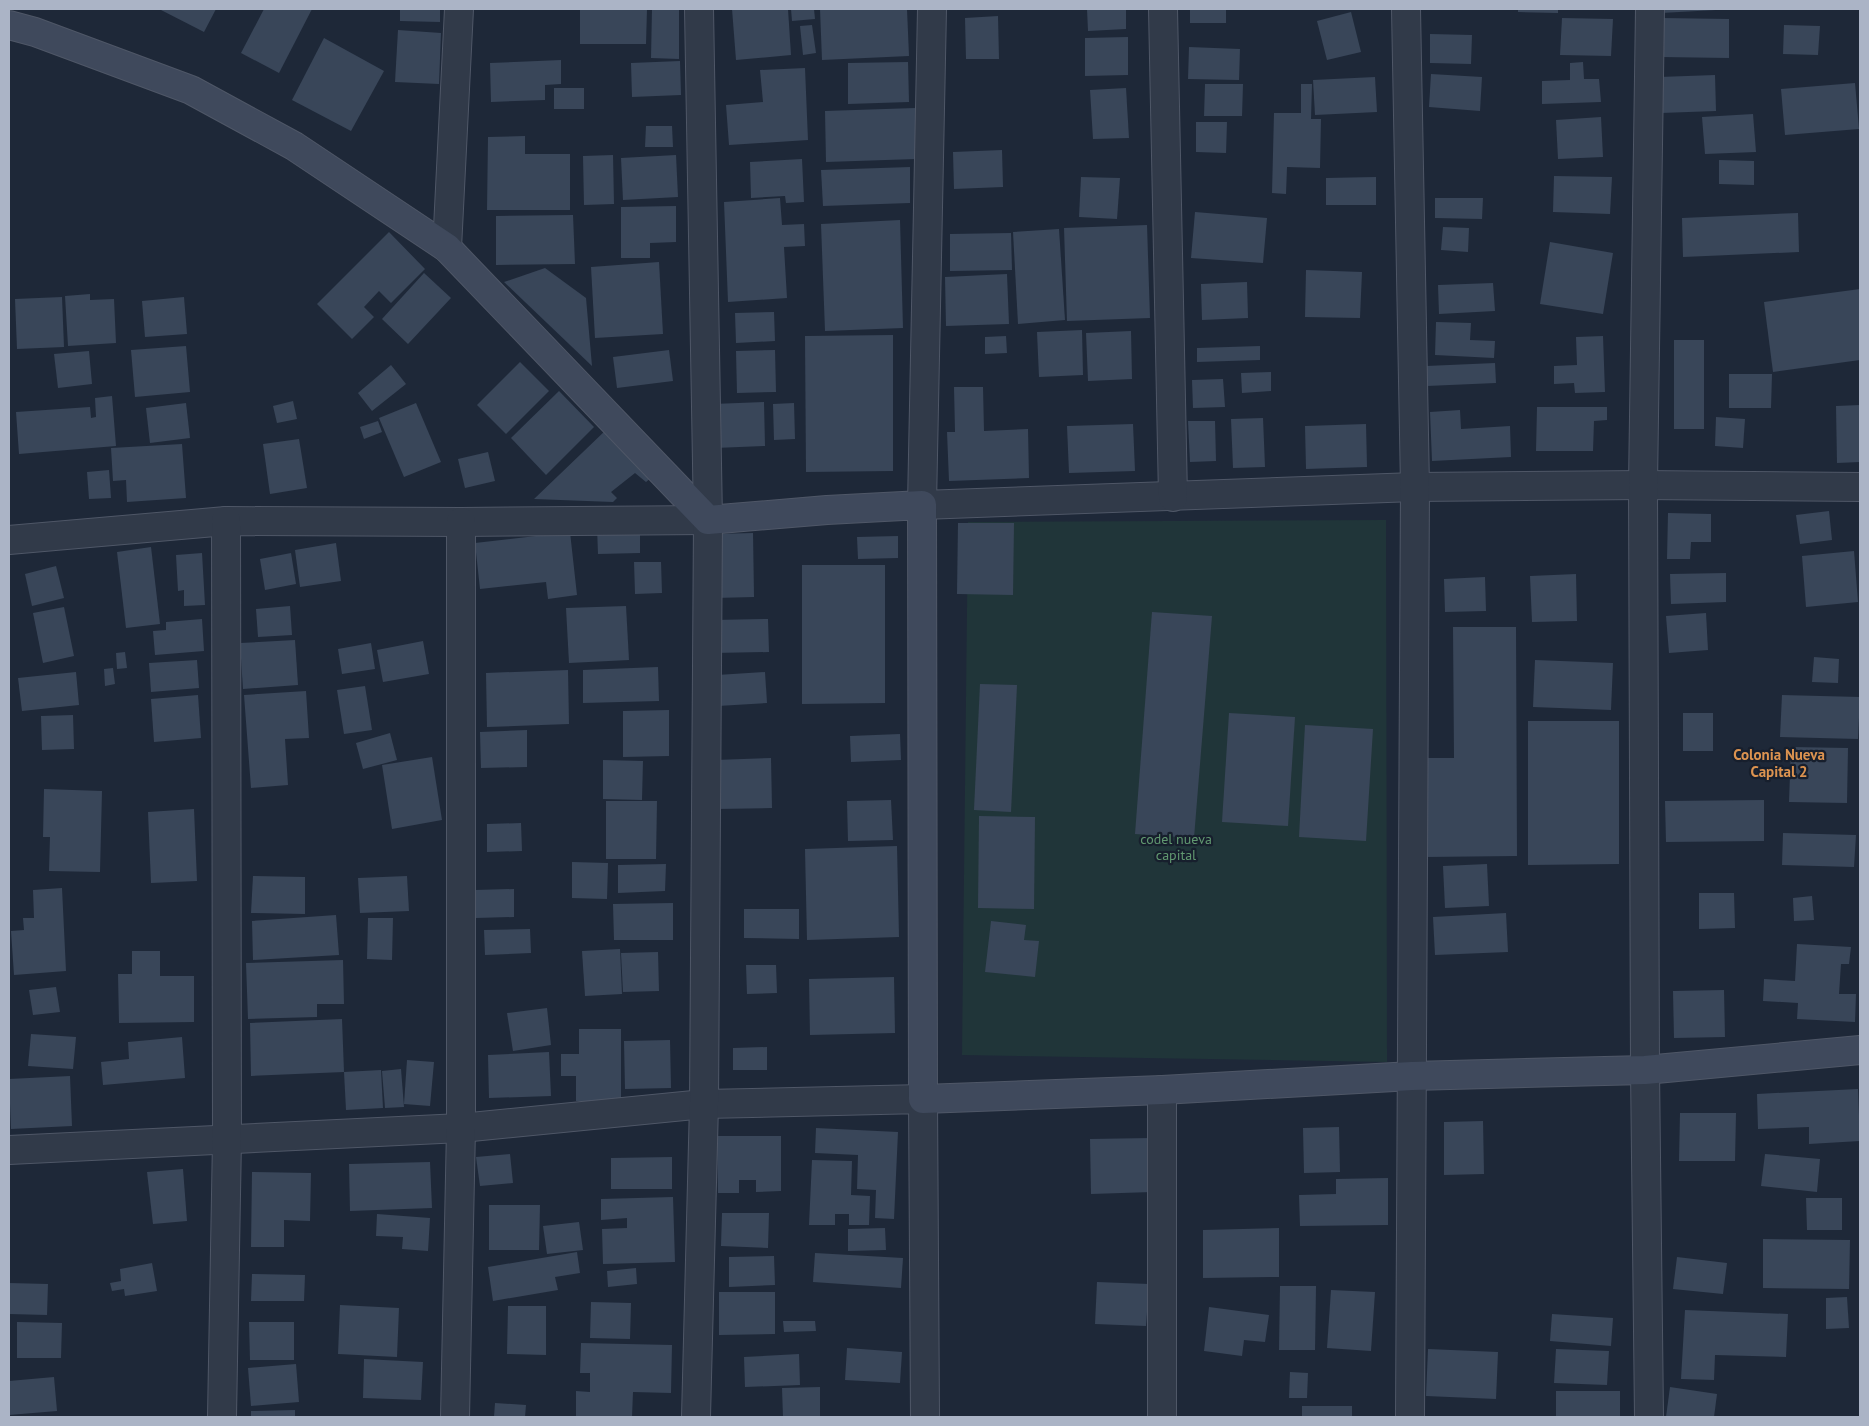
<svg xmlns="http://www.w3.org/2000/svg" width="1869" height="1426" font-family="'PT Sans',sans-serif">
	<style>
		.green { fill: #203539 }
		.building { fill: #394659 }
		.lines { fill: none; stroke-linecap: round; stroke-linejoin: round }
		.street-casing { stroke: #4f5767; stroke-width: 30 }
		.secondary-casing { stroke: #4f5767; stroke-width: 30 }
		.street { stroke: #313a49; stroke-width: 28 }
		.secondary { stroke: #3f495c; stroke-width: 28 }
		.labels { text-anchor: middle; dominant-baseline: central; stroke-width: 4.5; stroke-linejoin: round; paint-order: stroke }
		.park-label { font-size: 14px; fill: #619870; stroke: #171f2d }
		.neighbourhood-label { font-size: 15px; font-weight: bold; fill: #dc9350; stroke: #171f2d }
	</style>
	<rect width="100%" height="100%" fill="#1e2838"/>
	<polygon class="green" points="1386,520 1387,1062 962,1055 968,522"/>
	<g class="building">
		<polygon points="162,9 216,9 204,32 161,10"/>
		<polygon points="264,9 312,9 279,73 241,53"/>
		<polygon points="400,9 440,9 440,22 400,21"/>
		<polygon points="580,9 647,9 646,44 580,44"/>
		<polygon points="652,9 679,9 679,59 651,58"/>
		<polygon points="732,9 788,9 791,55 736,60"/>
		<polygon points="791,9 814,9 815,19 792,21"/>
		<polygon points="820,9 907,9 909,56 822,60"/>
		<polygon points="1087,9 1126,9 1126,29 1088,31"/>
		<rect x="1190" y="9" width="36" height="14"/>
		<polygon points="1518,9 1558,9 1558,13 1518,12"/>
		<polygon points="1661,9 1716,9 1716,10 1661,13"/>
		<polygon points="1351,12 1361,52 1327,60 1317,21"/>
		<polygon points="998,16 999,59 966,59 965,18"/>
		<polygon points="1562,18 1613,19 1611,56 1560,55"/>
		<polygon points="1662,18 1729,19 1729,58 1661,57"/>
		<polygon points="812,25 816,53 803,55 800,26"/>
		<polygon points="1784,25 1820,26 1818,55 1783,54"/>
		<polygon points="398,30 441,33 439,84 395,82"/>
		<polygon points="1430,34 1472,35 1471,64 1430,63"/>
		<polygon points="1128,37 1128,75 1085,76 1085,38"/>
		<polygon points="324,38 384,71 351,131 292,100"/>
		<polygon points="1189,47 1240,49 1239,80 1188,79"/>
		<polygon points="561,60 561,84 545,85 545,100 491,102 490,63"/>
		<polygon points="680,61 681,95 632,97 631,63"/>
		<polygon points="908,62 909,102 848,104 848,63"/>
		<polygon points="1583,62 1584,79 1599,79 1601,102 1542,104 1542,81 1570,80 1570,63"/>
		<polygon points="805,68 808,140 729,145 726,105 763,102 760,70"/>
		<polygon points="1431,74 1482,77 1480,111 1429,107"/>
		<polygon points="1715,75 1716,111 1661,113 1659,77"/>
		<polygon points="1375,77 1377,112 1315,115 1313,80"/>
		<polygon points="1855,83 1859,129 1785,135 1781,89"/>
		<polygon points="1205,84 1243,84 1242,116 1204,116"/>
		<polygon points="1301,84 1312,84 1311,119 1321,119 1320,168 1287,167 1286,194 1272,193 1274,113 1301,113"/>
		<rect x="554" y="88" width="30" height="21"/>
		<polygon points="1126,88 1129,138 1093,139 1090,90"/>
		<polygon points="915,108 916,159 826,162 825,111"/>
		<polygon points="1753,114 1756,152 1705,154 1702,117"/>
		<polygon points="1601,117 1603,157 1558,159 1556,120"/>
		<polygon points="1196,122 1227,122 1226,153 1196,152"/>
		<polygon points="646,126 672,126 673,147 645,147"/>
		<polygon points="525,136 525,154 570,154 570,210 487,210 488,137"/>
		<polygon points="1002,150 1003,187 954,189 953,152"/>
		<polygon points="613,155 614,204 584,205 583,156"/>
		<polygon points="676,155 678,197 623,200 621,158"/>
		<polygon points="802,159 804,202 786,203 785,196 751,198 750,162"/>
		<polygon points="1719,160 1754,161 1754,185 1719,184"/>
		<polygon points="910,167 910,203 823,206 821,170"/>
		<polygon points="1554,176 1612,177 1610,214 1553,212"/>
		<polygon points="1081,177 1120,178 1117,219 1079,217"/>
		<polygon points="1376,177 1376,205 1326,205 1326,178"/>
		<polygon points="780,198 782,225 804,224 805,246 784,247 787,298 728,302 724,202"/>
		<polygon points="1435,198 1483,198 1482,219 1435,218"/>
		<polygon points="676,206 676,242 650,243 650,258 621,258 621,207"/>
		<polygon points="1195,212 1267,218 1263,263 1191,258"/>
		<polygon points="1798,213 1799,252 1683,257 1682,218"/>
		<polygon points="573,215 575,264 496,265 496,216"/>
		<polygon points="900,220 903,328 825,331 821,224"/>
		<polygon points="1147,225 1150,318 1067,321 1064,228"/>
		<polygon points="1443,227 1469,228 1468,252 1441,250"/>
		<polygon points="1059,229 1065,320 1018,324 1013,232"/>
		<polygon points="389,232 425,269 391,303 379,291 364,307 374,317 352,339 317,304"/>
		<polygon points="1011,233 1012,270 950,271 950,234"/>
		<polygon points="1550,242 1613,253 1603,314 1540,304"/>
		<polygon points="659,262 663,334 595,338 591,267"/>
		<polygon points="545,268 586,298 592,366 504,282"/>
		<polygon points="1306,270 1362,272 1360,318 1305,317"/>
		<polygon points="424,273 451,298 408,344 382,319"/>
		<polygon points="1007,274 1009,324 946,326 945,277"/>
		<polygon points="1247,282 1248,318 1202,320 1201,284"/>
		<polygon points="1493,283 1495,311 1439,314 1438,285"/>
		<polygon points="1860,289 1860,360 1773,372 1764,302"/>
		<polygon points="90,294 90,300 114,299 116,343 68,346 65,296"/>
		<polygon points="62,297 64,347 17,349 15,299"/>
		<polygon points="184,297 187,334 145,337 142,301"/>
		<polygon points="774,312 775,341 736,343 735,313"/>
		<polygon points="1436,322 1471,323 1470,340 1495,341 1494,358 1435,355"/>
		<polygon points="1082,330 1083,375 1039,377 1037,332"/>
		<polygon points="1131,331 1132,379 1088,381 1086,333"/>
		<polygon points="893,335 893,471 806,472 805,336"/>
		<polygon points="1006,336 1007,353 985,354 985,337"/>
		<polygon points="1603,336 1605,392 1575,393 1574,383 1554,384 1554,366 1577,365 1576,337"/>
		<rect x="1674" y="340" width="30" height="89"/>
		<polygon points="186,346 190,392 135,397 131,350"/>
		<polygon points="1260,346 1260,360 1197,362 1197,348"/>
		<polygon points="669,350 673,381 617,388 613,357"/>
		<polygon points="775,350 776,392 737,393 736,351"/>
		<polygon points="89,351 92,384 58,388 54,354"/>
		<polygon points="520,362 549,391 506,434 477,405"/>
		<polygon points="1495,363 1496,383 1427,386 1426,366"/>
		<polygon points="391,365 406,384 372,411 358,393"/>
		<polygon points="1271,372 1271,391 1242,393 1241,373"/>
		<polygon points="1729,374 1772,374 1771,408 1729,408"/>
		<polygon points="1223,379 1225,407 1193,408 1192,380"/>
		<polygon points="954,387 983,387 984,431 1028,429 1029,478 949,481 947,432 955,432"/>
		<polygon points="559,391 594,427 546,475 511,438"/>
		<polygon points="112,396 116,446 19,454 16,412 90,407 91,418 96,417 95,398"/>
		<polygon points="293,401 297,419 277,423 273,406"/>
		<polygon points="764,402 765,446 715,448 713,404"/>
		<polygon points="186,403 190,438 150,443 146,408"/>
		<polygon points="416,403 441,462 404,477 379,418"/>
		<polygon points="794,403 795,439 774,440 773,404"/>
		<polygon points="1860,405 1860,462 1837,463 1836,406"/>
		<polygon points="1537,407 1607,407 1607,420 1594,421 1593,451 1536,451"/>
		<polygon points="1460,410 1461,429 1510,426 1511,457 1432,461 1430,412"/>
		<polygon points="1716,417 1745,419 1743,448 1715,446"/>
		<polygon points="1263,418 1265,467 1233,468 1231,419"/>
		<polygon points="378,421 382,432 364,439 360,427"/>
		<polygon points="1188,421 1215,421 1216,461 1190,462"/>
		<polygon points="1133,424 1135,471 1069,473 1067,426"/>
		<polygon points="1366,424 1367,467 1306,469 1305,426"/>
		<polygon points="607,429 652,477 646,482 635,473 611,492 617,498 613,502 534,499"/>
		<polygon points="299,439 307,488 270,494 263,444"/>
		<polygon points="182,444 186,498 127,502 126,480 113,481 111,448"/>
		<polygon points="488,452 495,481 465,488 458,459"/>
		<polygon points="109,470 111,498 89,499 87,472"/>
		<polygon points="1829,511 1832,540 1800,544 1796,515"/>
		<polygon points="1668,513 1711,514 1711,542 1691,542 1690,559 1667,559"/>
		<polygon points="958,523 1014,523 1013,595 957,594"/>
		<polygon points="640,526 640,553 598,554 597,527"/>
		<polygon points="570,532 577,595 548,599 546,582 480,589 475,543"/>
		<polygon points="753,533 754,597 715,598 714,534"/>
		<polygon points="898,536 898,558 858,559 857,537"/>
		<polygon points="336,543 341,581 300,587 295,550"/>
		<polygon points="151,547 160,624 126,628 117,552"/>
		<polygon points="1854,551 1858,602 1806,607 1802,556"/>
		<polygon points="202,553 205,605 184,606 184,590 178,591 176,555"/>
		<polygon points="291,553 296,584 265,590 260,559"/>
		<polygon points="634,562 661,562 662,593 635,594"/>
		<polygon points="802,565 885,565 885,703 802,704"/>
		<polygon points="56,566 64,598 32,606 25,574"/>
		<polygon points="1726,573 1726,602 1671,604 1670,574"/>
		<polygon points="1576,574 1577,621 1532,622 1530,576"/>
		<polygon points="1485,577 1486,611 1445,612 1444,579"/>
		<polygon points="290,606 292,635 258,637 256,609"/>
		<polygon points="626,606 629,660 569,663 566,608"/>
		<polygon points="64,607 74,656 43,663 33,613"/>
		<polygon points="1152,612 1212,616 1194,838 1135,834"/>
		<polygon points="1706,613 1708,650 1669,653 1666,616"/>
		<polygon points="202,619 204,651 155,655 153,631 166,630 166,622"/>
		<polygon points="768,619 769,652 713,653 713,620"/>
		<polygon points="1453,627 1516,627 1517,856 1425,857 1424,758 1454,758"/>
		<polygon points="295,640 298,685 243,689 240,643"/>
		<polygon points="423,641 429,674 383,682 377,650"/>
		<polygon points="371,643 375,669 342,674 338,649"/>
		<polygon points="125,652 127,668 117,669 116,653"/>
		<polygon points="1814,657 1839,659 1838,683 1812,682"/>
		<polygon points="197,660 199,688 151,692 149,663"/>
		<polygon points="1535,660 1613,663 1611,710 1533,707"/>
		<polygon points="658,667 659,701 583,703 583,670"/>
		<polygon points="113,668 115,684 105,686 104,669"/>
		<polygon points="568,670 569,724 487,727 486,673"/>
		<polygon points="76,672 79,705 22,711 18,678"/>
		<polygon points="765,672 767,703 718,706 717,675"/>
		<polygon points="980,684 1017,685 1011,812 974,810"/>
		<polygon points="365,686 372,730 344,734 337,690"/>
		<polygon points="306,691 309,738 285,739 288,785 251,788 244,695"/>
		<polygon points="198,695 201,738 154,742 151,699"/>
		<polygon points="1782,695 1860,697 1858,739 1780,737"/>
		<polygon points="669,710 669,756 623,757 623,711"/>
		<polygon points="1229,713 1295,717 1288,826 1222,822"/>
		<rect x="1683" y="713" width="30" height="38"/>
		<polygon points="73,715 74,749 42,750 41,716"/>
		<polygon points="1528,721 1619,721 1619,864 1528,865"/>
		<polygon points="1305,725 1373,729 1366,841 1299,837"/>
		<polygon points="527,730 527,767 481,768 480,732"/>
		<polygon points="390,733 397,760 363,769 356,743"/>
		<polygon points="900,734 901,760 851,762 850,736"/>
		<polygon points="1791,747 1848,748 1847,803 1789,802"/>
		<polygon points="432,757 442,820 392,829 382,765"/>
		<polygon points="771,758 772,808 716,809 715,760"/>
		<polygon points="603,760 643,761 642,800 603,799"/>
		<polygon points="44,789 102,791 100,872 49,871 50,837 43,837"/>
		<polygon points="891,800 893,840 848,841 847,801"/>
		<polygon points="1764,800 1764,841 1666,842 1665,801"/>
		<polygon points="606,801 657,801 656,859 606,859"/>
		<polygon points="194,809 197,881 151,883 148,812"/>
		<polygon points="979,816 1035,817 1034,909 978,908"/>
		<polygon points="521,823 522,851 487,852 487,824"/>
		<polygon points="1783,833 1856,835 1854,867 1782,865"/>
		<polygon points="897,846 899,937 807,940 805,849"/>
		<polygon points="572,862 608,863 607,899 572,898"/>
		<polygon points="666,864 665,891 618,893 618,865"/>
		<polygon points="1487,864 1489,906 1445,908 1443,866"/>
		<polygon points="253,876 305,877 305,914 251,913"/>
		<polygon points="407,876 409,911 360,913 358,878"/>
		<polygon points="62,888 66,971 14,975 11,931 24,930 23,918 34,918 33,890"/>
		<polygon points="514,889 514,917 476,918 475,890"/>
		<polygon points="1699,893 1734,893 1735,928 1699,929"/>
		<polygon points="1812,896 1814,920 1794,921 1793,898"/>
		<polygon points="673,903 673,940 614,940 613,904"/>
		<polygon points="744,909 799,909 799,939 744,938"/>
		<polygon points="1506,913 1508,952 1435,955 1433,917"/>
		<polygon points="336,915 339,955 253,960 252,921"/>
		<polygon points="368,918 393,918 392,960 367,959"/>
		<polygon points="991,921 1026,925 1024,940 1039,941 1035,977 985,972"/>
		<polygon points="530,929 531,953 485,955 484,930"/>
		<polygon points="1797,944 1851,947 1849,964 1841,964 1839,994 1856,994 1855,1022 1797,1019 1798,1003 1763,1001 1764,979 1795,981"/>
		<polygon points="620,949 622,994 585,996 582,951"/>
		<polygon points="132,951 160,951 160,976 194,976 194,1022 119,1023 118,974 132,974"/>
		<polygon points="658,952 659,991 623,992 621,953"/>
		<polygon points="343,960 344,1004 317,1004 317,1017 248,1019 246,963"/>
		<polygon points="746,965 776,965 777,993 747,994"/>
		<polygon points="894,977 895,1033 810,1035 809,979"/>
		<polygon points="56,987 60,1012 33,1015 29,990"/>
		<polygon points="1724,990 1725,1037 1674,1038 1673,991"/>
		<polygon points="547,1008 551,1045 513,1051 507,1013"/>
		<polygon points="342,1019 344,1072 251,1076 250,1023"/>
		<polygon points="579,1029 621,1029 621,1101 576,1101 576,1076 561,1076 561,1054 579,1054"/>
		<polygon points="31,1034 76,1037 73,1069 28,1066"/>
		<polygon points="182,1037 185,1078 103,1085 101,1062 129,1059 128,1042"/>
		<polygon points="670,1040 671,1088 625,1089 624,1041"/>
		<polygon points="767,1047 767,1070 733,1070 733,1048"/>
		<polygon points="549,1052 551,1096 489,1098 488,1055"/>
		<polygon points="407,1060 434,1062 430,1106 404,1104"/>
		<polygon points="401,1069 404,1107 385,1108 382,1071"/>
		<polygon points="381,1070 383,1108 346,1110 344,1072"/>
		<polygon points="70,1076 72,1126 11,1129 9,1079"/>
		<polygon points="1858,1089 1860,1141 1809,1144 1809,1127 1758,1129 1757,1094"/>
		<polygon points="1680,1113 1736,1113 1735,1161 1679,1161"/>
		<polygon points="1483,1121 1484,1174 1444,1175 1444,1122"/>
		<polygon points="1339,1127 1340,1172 1304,1173 1303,1128"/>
		<polygon points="816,1128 898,1132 894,1219 875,1218 876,1190 857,1189 858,1155 815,1153"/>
		<polygon points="717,1136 781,1136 781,1191 756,1192 756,1180 739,1180 739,1193 718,1193"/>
		<polygon points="1151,1138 1152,1192 1091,1194 1090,1139"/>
		<polygon points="510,1154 513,1183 480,1186 476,1157"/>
		<polygon points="1765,1154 1820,1159 1817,1192 1761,1186"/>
		<polygon points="672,1157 672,1189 611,1189 611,1158"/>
		<polygon points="812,1160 852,1161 851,1195 870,1196 869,1225 849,1225 849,1214 835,1214 835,1225 809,1225"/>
		<polygon points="430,1162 432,1208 350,1211 349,1164"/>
		<polygon points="183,1169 187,1221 153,1224 147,1172"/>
		<polygon points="252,1172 311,1173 310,1221 284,1220 284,1247 251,1247"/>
		<polygon points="1388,1178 1388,1225 1300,1226 1299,1195 1336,1194 1336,1179"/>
		<polygon points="673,1197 675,1262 603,1264 602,1229 627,1228 627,1218 601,1220 601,1199"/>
		<polygon points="1806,1198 1842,1198 1842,1230 1807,1230"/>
		<polygon points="489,1205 540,1205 539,1250 489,1250"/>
		<polygon points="722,1213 769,1213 768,1248 721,1246"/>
		<polygon points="377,1214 430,1218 428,1251 402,1249 403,1237 376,1236"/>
		<polygon points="579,1222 583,1250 547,1254 543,1226"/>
		<polygon points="885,1228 886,1250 848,1251 848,1229"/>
		<polygon points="1279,1228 1279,1277 1203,1278 1203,1230"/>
		<polygon points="1763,1239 1850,1240 1849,1289 1763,1288"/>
		<polygon points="577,1252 580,1273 555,1277 558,1290 493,1301 488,1267"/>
		<polygon points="815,1253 903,1258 901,1288 813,1282"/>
		<polygon points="774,1256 775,1285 729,1287 729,1257"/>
		<polygon points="1677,1257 1727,1263 1723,1294 1673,1289"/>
		<polygon points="152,1263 157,1291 125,1296 124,1289 112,1291 110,1283 121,1281 120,1269"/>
		<polygon points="636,1268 637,1284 608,1287 607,1271"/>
		<polygon points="252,1274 305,1275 304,1301 251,1301"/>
		<polygon points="1097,1282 1149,1284 1146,1326 1095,1324"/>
		<polygon points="9,1283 48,1284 47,1315 9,1314"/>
		<polygon points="1280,1286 1316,1286 1315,1350 1279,1350"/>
		<polygon points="1331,1290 1375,1292 1371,1351 1327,1348"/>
		<polygon points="719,1292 775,1292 775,1334 719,1335"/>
		<polygon points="1847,1297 1849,1328 1826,1329 1826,1298"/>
		<polygon points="591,1302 631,1303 630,1339 590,1338"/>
		<polygon points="340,1305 399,1308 397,1357 338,1354"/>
		<polygon points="508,1306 546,1306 546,1355 507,1354"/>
		<polygon points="1209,1307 1269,1315 1265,1342 1244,1340 1242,1356 1204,1351"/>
		<polygon points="1685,1310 1788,1314 1786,1357 1715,1355 1714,1380 1681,1379"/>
		<polygon points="1552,1314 1613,1318 1611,1346 1550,1341"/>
		<polygon points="783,1321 815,1321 816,1331 784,1332"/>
		<polygon points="17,1322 62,1323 61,1358 17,1358"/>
		<polygon points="249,1322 294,1322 294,1360 250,1360"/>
		<polygon points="581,1343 672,1345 671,1393 633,1392 632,1417 576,1417 576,1391 590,1392 590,1373 580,1373"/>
		<polygon points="847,1348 902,1352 900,1383 845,1380"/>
		<polygon points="1428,1349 1498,1352 1496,1399 1426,1396"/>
		<polygon points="1556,1349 1609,1351 1607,1385 1554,1383"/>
		<polygon points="799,1354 800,1385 745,1387 744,1357"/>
		<polygon points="364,1359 423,1362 421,1400 363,1398"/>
		<polygon points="296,1364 299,1402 251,1406 248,1368"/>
		<polygon points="1290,1372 1308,1373 1307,1398 1289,1398"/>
		<polygon points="54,1377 57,1411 9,1415 9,1381"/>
		<polygon points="820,1387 820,1417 783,1417 782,1388"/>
		<polygon points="1670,1387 1717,1394 1714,1417 1666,1417"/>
		<rect x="1556" y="1391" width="64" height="26"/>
		<polygon points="495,1403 526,1405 525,1417 494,1417"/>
		<rect x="1302" y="1406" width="50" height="11"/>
		<polygon points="295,1410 295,1417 251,1417 251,1411"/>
	</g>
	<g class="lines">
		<defs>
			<g id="street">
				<polyline points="932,9 922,505 1415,487 1643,485 1860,487"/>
				<polyline points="1163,9 1173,497"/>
				<polyline points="1406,9 1415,487 1410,1417"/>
				<polyline points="447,248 459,9"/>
				<polyline points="9,540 226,521 461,522 708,520"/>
				<polyline points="1162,1090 1162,1417"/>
				<polyline points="9,1150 461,1128 704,1104 923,1099 925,1417"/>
				<polyline points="222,1417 227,1139 226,521"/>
				<polyline points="455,1417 461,1128 461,522"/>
				<polyline points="696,1417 704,1104 708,520 699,9"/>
				<polyline points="1649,1417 1645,1070 1643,485 1650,9"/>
			</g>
			<polyline id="secondary" points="9,25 35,32 191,90 294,146 447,248 708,520 827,510 922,505 923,1099 1162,1090 1412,1076 1645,1070 1860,1050"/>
		</defs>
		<use href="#street" class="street-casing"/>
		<use href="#secondary" class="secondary-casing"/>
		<use href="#street" class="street"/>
		<use href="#secondary" class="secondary"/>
	</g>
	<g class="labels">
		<g class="park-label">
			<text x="1176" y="839">codel nueva<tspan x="1176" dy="16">capital</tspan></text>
		</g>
		<g class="neighbourhood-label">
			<text x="1779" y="754">Colonia Nueva<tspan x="1779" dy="17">Capital 2</tspan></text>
		</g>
	</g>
	<rect width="1869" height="1426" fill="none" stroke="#abb4c6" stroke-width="20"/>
</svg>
